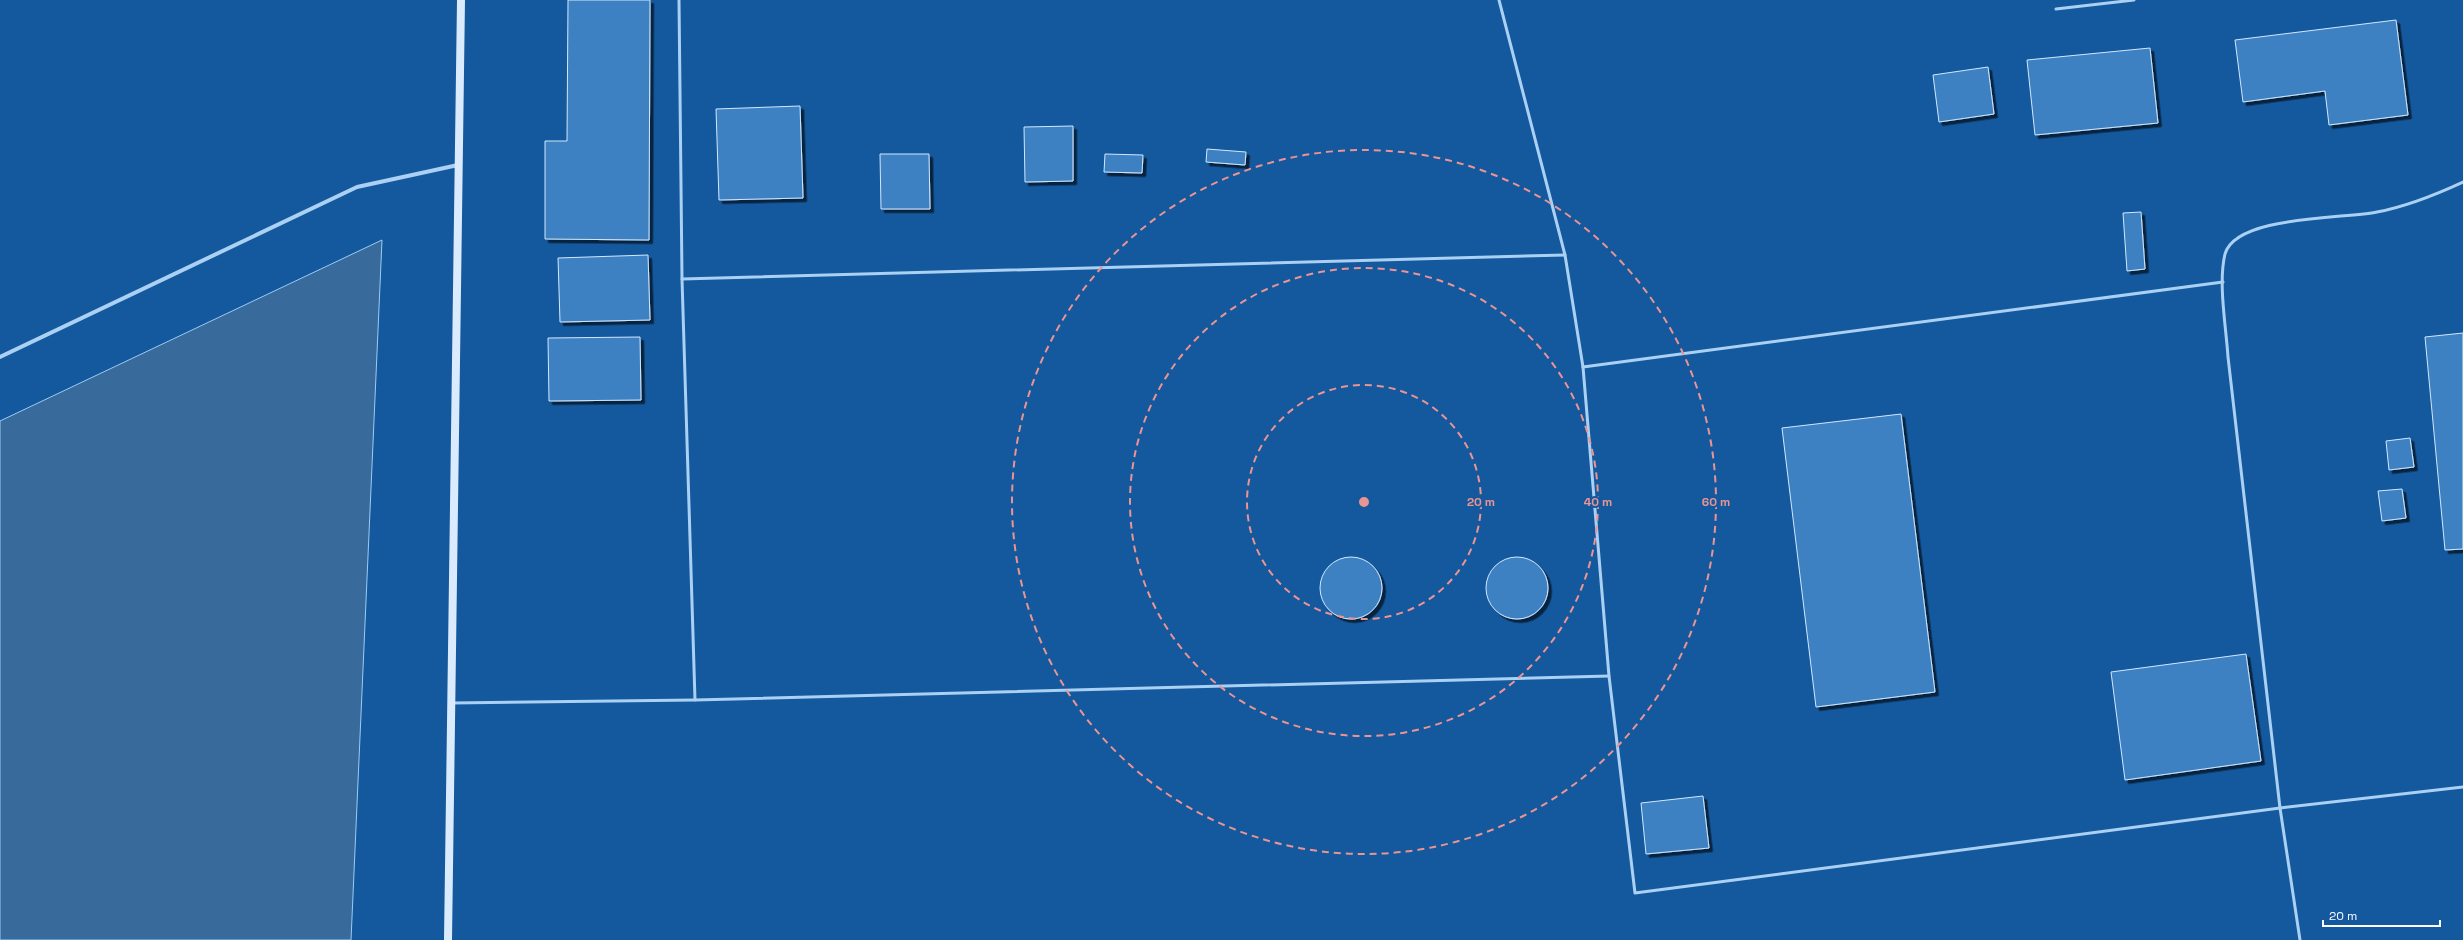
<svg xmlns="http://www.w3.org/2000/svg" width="2463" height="940" font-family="'Space Grotesk',sans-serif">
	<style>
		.water { fill: #386a9b; stroke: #9cccf6 }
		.building { fill: #3d81c3; stroke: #d2e8fd; filter: url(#shadow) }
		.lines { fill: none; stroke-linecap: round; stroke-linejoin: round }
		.lane { stroke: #aad0f3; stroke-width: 3 }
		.street { stroke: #aad0f3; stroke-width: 4 }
		.secondary { stroke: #daebfd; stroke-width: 8 }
		.ring { fill: none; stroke: #ea9494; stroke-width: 2; stroke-dasharray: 7 5 }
		.centre { fill: #ea9494; stroke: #14589d; stroke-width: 2 }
		.ring-label { font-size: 12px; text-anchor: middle; font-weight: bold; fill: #ea9494; stroke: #14589d; stroke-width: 4; stroke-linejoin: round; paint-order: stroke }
	</style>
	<defs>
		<filter id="shadow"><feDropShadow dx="3.5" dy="3.5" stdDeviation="0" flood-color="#0009"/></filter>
	</defs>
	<rect width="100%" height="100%" fill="#14589d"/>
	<polygon class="water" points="382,240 351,940 0,940 0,421"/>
	<g class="building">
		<polygon points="568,0 650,0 649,240 545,239 545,141 567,141"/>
		<polygon points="2396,20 2408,115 2329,125 2325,91 2243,102 2235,40"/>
		<polygon points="2150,48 2158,123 2035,135 2027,60"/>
		<polygon points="1988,67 1994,114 1939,122 1933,75"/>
		<polygon points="800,106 803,198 719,200 716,109"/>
		<polygon points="1073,126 1073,181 1025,182 1024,127"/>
		<polygon points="1207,149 1246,152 1245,165 1206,162"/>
		<polygon points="880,154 929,154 930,209 881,209"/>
		<polygon points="1105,154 1143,155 1142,173 1104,172"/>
		<polygon points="2141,212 2145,269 2127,271 2123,213"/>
		<polygon points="648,255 650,320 560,322 558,258"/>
		<polygon points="2463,333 2463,549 2445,550 2425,337"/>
		<polygon points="640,337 641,400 549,401 548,338"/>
		<polygon points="1901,414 1935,692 1816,707 1782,428"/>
		<polygon points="2410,438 2414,467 2389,470 2386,441"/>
		<polygon points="2402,489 2406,518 2382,521 2378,491"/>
		<circle cx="1351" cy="588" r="31"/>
		<circle cx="1517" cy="588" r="31"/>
		<polygon points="2246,654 2261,761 2125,780 2111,672"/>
		<polygon points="1703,796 1709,848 1646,854 1641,803"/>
	</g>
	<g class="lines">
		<g class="lane">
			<polyline points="679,0 682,279 695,700"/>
			<polyline points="1499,0 1565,255 1583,367 1609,676 1635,893 2280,808 2463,787"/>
			<polyline points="2056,9 2134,0"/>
			<polyline points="682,279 1565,255"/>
			<polyline points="1583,367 2223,282"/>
			<polyline points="452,703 695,700 1609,676"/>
			<path d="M2300 940 2280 808 2228 357C2226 326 2218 283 2225 254 2236 215 2345 219 2377 212 2408 206 2435 195 2463 182"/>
		</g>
		<polyline class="street" points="0,357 357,187 458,165"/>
		<polyline class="secondary" points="448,940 461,0"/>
	</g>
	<g class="ring">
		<circle cx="1364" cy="502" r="117"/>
		<circle cx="1364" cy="502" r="234"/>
		<circle cx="1364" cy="502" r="352"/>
	</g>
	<circle cx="1364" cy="502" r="6" class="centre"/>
	<g class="ring-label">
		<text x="1481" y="506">20 m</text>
		<text x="1598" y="506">40 m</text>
		<text x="1716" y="506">60 m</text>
	</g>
	<path d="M2323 920v6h117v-6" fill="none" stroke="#ffffff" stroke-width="2"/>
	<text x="2329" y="920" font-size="12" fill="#ffffff" stroke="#14589d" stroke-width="3" paint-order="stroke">20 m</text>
</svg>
